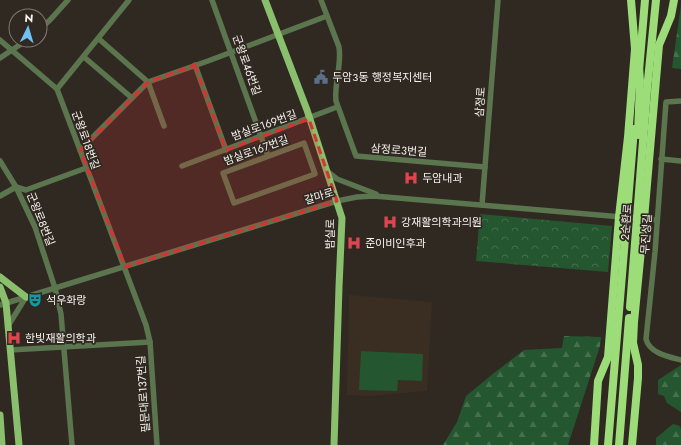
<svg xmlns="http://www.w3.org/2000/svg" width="681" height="445" font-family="Jost,'Noto Sans KR',sans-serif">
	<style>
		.built { fill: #3a2e22 }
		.grass { fill: #245630 }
		.forest { fill: url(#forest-firs) }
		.park { fill: url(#park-crowns) }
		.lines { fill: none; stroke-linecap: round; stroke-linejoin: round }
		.minor { stroke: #5b754e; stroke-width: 5.5 }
		.major { stroke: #8abf6d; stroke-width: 7 }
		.highway { stroke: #9cdd79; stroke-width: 8 }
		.marked { fill: #d83232; fill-opacity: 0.2; stroke: #d83232; stroke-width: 3; stroke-dasharray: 8 5; stroke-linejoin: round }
		.labels { text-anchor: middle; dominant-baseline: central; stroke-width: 3.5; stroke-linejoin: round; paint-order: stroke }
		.street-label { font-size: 11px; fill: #f7f2ee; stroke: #302922 }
		.poi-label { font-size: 11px; fill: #f7f2ee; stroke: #302922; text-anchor: start }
	</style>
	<defs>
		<pattern id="forest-firs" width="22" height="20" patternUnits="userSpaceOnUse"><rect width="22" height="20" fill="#245630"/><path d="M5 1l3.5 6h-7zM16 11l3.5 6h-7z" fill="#456f4e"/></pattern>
		<pattern id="park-crowns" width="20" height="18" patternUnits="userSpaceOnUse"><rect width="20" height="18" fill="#245630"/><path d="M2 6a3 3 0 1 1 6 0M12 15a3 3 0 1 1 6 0" fill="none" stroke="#456f4e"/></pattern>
	</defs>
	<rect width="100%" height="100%" fill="#302922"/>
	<polygon class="built" points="349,295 432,302 427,391 369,396 347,395"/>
	<polygon class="grass" points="361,351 423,354 422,381 398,380 397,391 359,390"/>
	<g class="forest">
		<polygon points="681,5 681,69 672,68"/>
		<polygon points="564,336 601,337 600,346 568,445 443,445 457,422 466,396 494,373 524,350 562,348"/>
		<polygon points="681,365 681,412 667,403 664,396 658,394 658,380"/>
		<polygon points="673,424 680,426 681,429 681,445 656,445 656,438"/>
	</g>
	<polygon class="park" points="480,214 612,226 608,272 476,261"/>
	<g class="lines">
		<g class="minor">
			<polyline points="212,0 268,156"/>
			<path d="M321 0 339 47C342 65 334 83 336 101L356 156 485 167"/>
			<polyline points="40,29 50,20 68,0"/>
			<polyline points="99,39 148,82 164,126"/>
			<polyline points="0,40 57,89 146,325 150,342 157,445"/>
			<polyline points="84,57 132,98"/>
			<polyline points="0,58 27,40"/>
			<polyline points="195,65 226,150"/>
			<polyline points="57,89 129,0"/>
			<path d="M681 101 666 102 655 252 646 339C649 353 669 357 681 360"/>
			<polygon points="304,143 315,174 234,203 223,173"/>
			<polyline points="80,150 148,82 208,61 327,16"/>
			<polyline points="661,159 681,161"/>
			<polyline points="0,161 16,187 35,227 55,288 61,314 72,445"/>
			<polyline points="182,166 337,107"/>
			<polyline points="328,172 337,179 376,194"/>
			<polyline points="0,196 16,187 26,190 86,168"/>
			<polyline points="482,205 498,0"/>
			<polyline points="0,305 337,201 357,197 374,196 657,220"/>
			<polyline points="8,326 26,297"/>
			<polyline points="10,350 150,342"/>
		</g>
		<g class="major">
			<polyline points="265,0 307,110 342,218 339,287 334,445"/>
			<polyline points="0,277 26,297"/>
			<polyline points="0,287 6,303 19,445"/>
			<polyline points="0,415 2,445"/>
		</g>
		<g class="highway">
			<polyline points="639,71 645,0"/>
			<polyline points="638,135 640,81 639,67"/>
			<polyline points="630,307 647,90 656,0"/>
			<polyline points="594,445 598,381 608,357 619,217 628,137 635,49 631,0"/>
			<polyline points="608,445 634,129"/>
			<polyline points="619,445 629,318"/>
			<polyline points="632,445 638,378 638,365 633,343 634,322 644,219 659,45 671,16 674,0"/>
		</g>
	</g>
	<path class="marked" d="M195 65 226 150 309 119 337 201 125 267 80 150 148 82Z"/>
	<defs>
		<symbol id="civic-bare" viewBox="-9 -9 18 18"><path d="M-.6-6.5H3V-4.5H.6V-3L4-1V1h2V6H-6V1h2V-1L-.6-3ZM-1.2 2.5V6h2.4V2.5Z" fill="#5c6f8a" stroke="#302922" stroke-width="2.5" paint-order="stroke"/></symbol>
		<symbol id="hospital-bare" viewBox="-9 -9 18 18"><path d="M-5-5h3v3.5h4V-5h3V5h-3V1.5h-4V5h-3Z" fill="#e0444e" stroke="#302922" stroke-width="2.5" paint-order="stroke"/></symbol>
		<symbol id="theatre-bare" viewBox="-9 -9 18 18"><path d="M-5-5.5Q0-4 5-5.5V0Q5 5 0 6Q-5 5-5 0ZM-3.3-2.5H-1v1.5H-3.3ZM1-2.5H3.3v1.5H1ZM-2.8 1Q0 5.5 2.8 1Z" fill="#0f9aa8" stroke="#302922" stroke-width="2.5" paint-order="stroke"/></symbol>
	</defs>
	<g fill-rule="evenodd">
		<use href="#civic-bare" x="311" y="67" width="20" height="20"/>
		<use href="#hospital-bare" x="401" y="168" width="20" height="20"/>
		<use href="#hospital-bare" x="380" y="212" width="20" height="20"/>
		<use href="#hospital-bare" x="344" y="233" width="20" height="20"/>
		<use href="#theatre-bare" x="25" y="290" width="20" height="20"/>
		<use href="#hospital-bare" x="4" y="328" width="20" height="20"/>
	</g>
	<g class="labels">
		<g class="street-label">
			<text transform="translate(247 65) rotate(70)">군왕로46번길</text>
			<text transform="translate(480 102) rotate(-86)">삼정로</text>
			<text transform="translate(264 125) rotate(-20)">밤실로169번길</text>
			<text transform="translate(86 140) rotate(70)">군왕로18번길</text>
			<text transform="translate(256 150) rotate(-20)">밤실로167번길</text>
			<text transform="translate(399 150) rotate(4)">삼정로3번길</text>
			<text transform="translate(319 196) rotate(-17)">갈마로</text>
			<text transform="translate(41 219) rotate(68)">군왕로8번길</text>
			<text transform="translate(626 222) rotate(-85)">2순환로</text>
			<text transform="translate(330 234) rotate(-89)">밤실로</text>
			<text transform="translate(646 234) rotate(-86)">무진성길</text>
			<text transform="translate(143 394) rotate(-94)">필문대로137번길</text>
		</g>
		<g class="poi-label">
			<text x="332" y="77">두암3동 행정복지센터</text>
			<text x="422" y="178">두암내과</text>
			<text x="401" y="222">강재활의학과의원</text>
			<text x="365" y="243">준이비인후과</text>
			<text x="46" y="300">석우화랑</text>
			<text x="25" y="338">한빛재활의학과</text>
		</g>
	</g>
	<g transform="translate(28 28) rotate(5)"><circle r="19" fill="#302922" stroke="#807974"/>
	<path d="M0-3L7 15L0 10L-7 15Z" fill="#71c1f5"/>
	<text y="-6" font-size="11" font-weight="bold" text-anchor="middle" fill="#f7f2ee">N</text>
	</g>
</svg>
